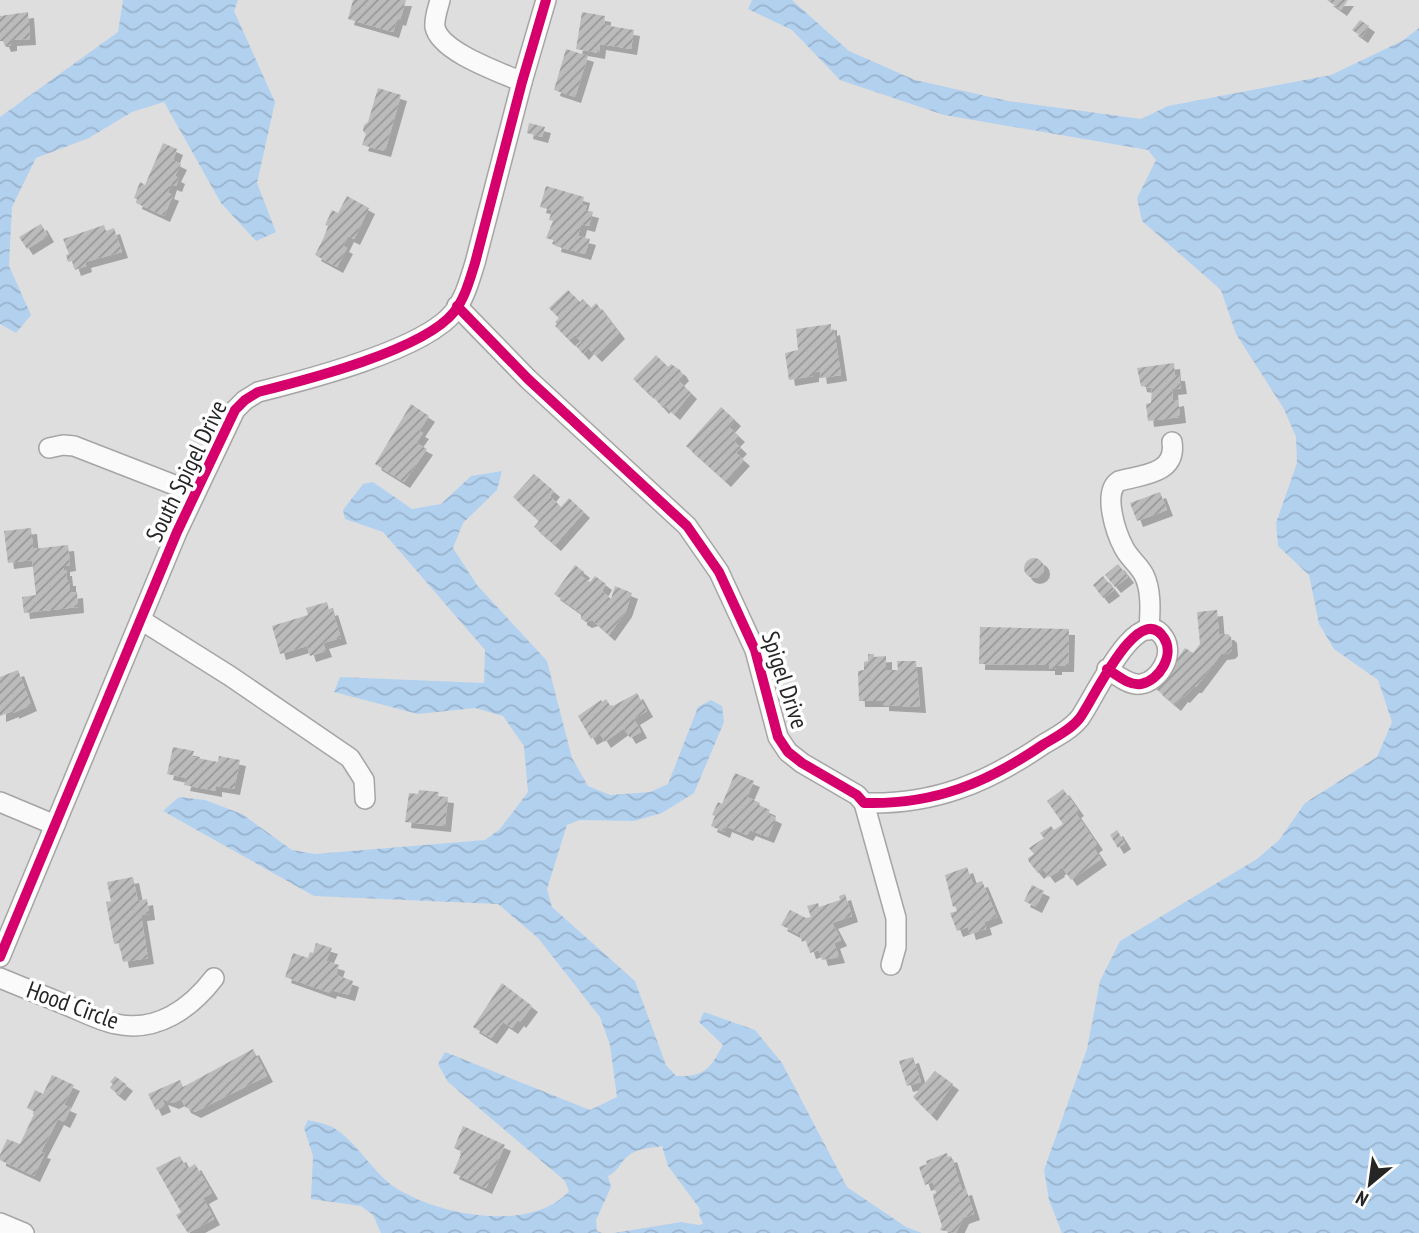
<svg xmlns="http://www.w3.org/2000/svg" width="1419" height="1233" font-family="'PT Sans Narrow',sans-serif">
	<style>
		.water { fill: url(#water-waves) }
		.building { fill: url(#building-hatch); filter: url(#shadow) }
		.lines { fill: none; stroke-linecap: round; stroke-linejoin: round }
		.minor-casing { stroke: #a6a5a6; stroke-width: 22 }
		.minor { stroke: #fafafa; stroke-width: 19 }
		.cycleway-casing { stroke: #fff; stroke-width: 15 }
		.cycleway { stroke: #d6006c; stroke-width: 10 }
		.labels { text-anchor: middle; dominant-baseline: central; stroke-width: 7; stroke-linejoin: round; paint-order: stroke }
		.street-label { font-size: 24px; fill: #262526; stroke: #fff }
	</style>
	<defs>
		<pattern id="water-waves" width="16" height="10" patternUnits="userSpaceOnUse" patternTransform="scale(1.75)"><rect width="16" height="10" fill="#b2d1ef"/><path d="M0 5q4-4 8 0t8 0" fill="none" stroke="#99b3cd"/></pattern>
		<pattern id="building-hatch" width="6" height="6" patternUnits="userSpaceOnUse" patternTransform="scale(1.75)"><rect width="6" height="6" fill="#bcbbbc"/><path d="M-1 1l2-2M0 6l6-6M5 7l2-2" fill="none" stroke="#999899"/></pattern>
		<filter id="shadow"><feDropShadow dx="6" dy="6" stdDeviation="0" flood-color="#0004"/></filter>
	</defs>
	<rect width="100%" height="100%" fill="#dfdedf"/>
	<g class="water">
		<polygon points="123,0 238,0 234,11 275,102 257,183 276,232 256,241 221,203 164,102 132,112 89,138 36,158 12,207 9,266 31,315 16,333 0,324 0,117 118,32"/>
		<polygon points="752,0 792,0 849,51 915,80 1008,101 1141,119 1168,106 1331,75 1402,41 1419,28 1419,1233 1062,1233 1049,1200 1044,1170 1087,1049 1100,981 1120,941 1257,859 1279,840 1305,803 1377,757 1392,722 1378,680 1334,649 1319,624 1309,575 1278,546 1276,523 1297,463 1296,437 1284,409 1236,334 1221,290 1142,221 1137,198 1156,160 1148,150 944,115 840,80 792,30 748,9"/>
		<path d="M502 471 497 490 463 523 453 548 477 585 547 661 572 758 588 786 610 795 650 792 668 784 698 707 711 700 722 706 724 722 694 793 662 813 634 821 580 820 567 825 547 889 552 907 635 981 666 1065 676 1076C704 1077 710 1069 723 1045L699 1022 704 1012 755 1030 782 1063 847 1187 906 1227 922 1233H614L681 1222 699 1225 703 1224 699 1214 700 1209 668 1166 662 1146C651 1148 637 1148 628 1156 620 1162 619 1171 608 1176L611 1187 596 1220 597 1231 602 1233H381L373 1215 361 1206 311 1199 313 1156 304 1128 308 1120C316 1122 327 1124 334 1128 356 1141 374 1174 396 1188 440 1216 532 1233 569 1191L565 1181 448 1082 438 1064 445 1052 590 1110 617 1097 610 1045 600 1017 538 938 498 904 314 896 163 811 179 797 205 800 242 814 292 850 315 854 485 840 500 829 528 792 524 746 503 716 475 708 418 714 334 692 340 677 484 683 485 650 383 532 345 519 343 510 363 484 373 482 412 509 441 504 471 476Z"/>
	</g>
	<g class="building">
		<polygon points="353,0 406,0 400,20 397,19 393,32 348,19"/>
		<polygon points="1327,0 1348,0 1341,10"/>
		<polygon points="28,12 30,39 11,40 11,45 5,46 3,41 0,41 0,16"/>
		<polygon points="582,12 605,16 604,25 634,30 631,49 600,44 599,53 576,49"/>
		<polygon points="1360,20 1369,26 1362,37 1352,30"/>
		<polygon points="566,49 588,56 575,97 554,90"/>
		<polygon points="378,88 401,95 385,151 362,145 366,134 363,131 364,125 368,122"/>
		<polygon points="529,123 545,127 542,137 527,133"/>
		<polygon points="163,143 177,149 173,160 181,164 175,176 179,178 176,186 171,184 168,193 173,195 164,216 136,203 137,199 134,198 140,182 145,185"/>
		<polygon points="546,186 584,197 582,205 587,206 585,210 593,212 589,226 581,224 578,236 590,239 585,254 555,246 556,241 546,238 553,221 549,220 552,210 540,207"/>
		<polygon points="347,196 369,208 354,239 348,236 343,246 347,248 337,267 315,255 324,237 328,226 325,225 332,210 338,213"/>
		<polygon points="41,224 48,236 27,249 19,237"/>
		<polygon points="104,225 106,231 114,228 122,252 85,262 86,266 75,270 72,261 68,262 66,255 69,254 63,239"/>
		<polygon points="568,290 580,302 583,299 591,308 596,303 619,333 596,356 588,348 583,354 576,346 581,342 575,335 569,340 555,326 557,324 555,322 559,318 549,308"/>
		<polygon points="831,324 831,330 834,329 841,375 821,378 820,371 813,372 813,376 789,380 785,353 798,350 796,329"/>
		<polygon points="656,355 668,367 671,364 680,370 683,375 678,380 691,393 674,414 665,406 663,408 649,392 648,393 633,379"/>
		<polygon points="1174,363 1175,375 1179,375 1181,388 1172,389 1173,401 1178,400 1180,417 1148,421 1146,404 1151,403 1152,388 1141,386 1137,368"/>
		<polygon points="411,404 429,416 419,431 423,433 416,443 427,449 404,482 375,464"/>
		<polygon points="721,407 735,420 729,427 739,436 734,441 741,448 736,453 744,460 725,481 686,446"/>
		<polygon points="534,474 554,491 550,496 561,507 569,498 584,512 555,545 534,527 539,521 513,497"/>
		<polygon points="1160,492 1167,510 1137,521 1130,503"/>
		<polygon points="31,528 33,549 68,545 70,565 64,566 64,570 66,570 67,580 70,580 70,593 77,592 78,607 24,613 22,597 36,595 32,560 8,563 4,531"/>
		<circle cx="1034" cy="568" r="10"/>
		<polygon points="1118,564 1128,577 1115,587 1105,575"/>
		<polygon points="575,565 584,572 581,576 590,582 595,576 606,584 602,591 611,599 615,586 632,593 626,611 609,635 592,620 586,622 581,619 581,613 554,594"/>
		<polygon points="1103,576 1114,590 1103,598 1093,585"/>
		<polygon points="327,602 329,610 332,609 341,638 323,643 326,651 310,656 307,646 280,654 272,626 308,615 306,608"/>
		<polygon points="1217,610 1219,635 1228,634 1231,637 1232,650 1229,653 1221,654 1196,687 1193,687 1184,697 1182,696 1175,705 1156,689 1174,656 1177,659 1185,648 1193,653 1200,644 1197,612"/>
		<polygon points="980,627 1069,629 1068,666 1056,666 1056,669 1049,669 1049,665 979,664"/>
		<polygon points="868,654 874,654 874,657 886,656 886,670 898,670 897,661 916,661 920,707 883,705 883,701 859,701 858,671 864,670 864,662 868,661"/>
		<polygon points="18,670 31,705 13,713 13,711 0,716 0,677"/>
		<polygon points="637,693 647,711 634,719 641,732 630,738 624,728 605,742 600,734 591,739 578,716 601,700 602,702 606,699 611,707"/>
		<polygon points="173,747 194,751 192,757 218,762 219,756 240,760 234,789 216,786 216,791 184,785 186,778 167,774"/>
		<polygon points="735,773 754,781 747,797 760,803 759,805 770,810 768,814 776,818 768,837 750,830 747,835 726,826 724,832 711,826 715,816 712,815 718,802 722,804"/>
		<polygon points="1063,789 1078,810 1075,812 1097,844 1093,847 1101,859 1071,880 1062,867 1058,870 1059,871 1049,877 1043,869 1038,873 1029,862 1028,858 1034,854 1029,848 1044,838 1040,833 1051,826 1054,830 1063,824 1047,801"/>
		<polygon points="419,790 439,792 438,796 448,797 445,826 405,822 409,793 418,794"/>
		<polygon points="1117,830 1125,843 1118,848 1110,835"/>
		<polygon points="967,867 973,884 982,881 997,917 984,922 986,929 970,934 968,927 957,931 950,913 957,911 955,906 953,907 945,875"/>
		<polygon points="133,877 138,901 147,899 149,914 141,915 148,958 123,962 119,943 114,944 106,902 111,901 107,882"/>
		<polygon points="1032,885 1044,891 1036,907 1024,901"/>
		<polygon points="845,894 852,916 832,923 841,940 834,943 839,957 822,960 819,950 810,953 806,940 802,942 800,935 781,925 790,910 806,918 811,917 807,906 818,903 819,907 840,900 839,896"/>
		<polygon points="316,943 332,948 326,961 339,965 336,975 353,981 349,995 331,990 330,993 285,977 293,953 308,958 310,952 313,953"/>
		<polygon points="502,983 532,1006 520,1022 518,1020 512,1028 503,1022 491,1038 473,1027"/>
		<polygon points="253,1049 267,1076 195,1112 185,1107 181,1099 173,1103 162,1099 165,1106 156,1110 148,1094 180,1080 183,1087"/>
		<polygon points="913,1057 921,1082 907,1086 899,1061"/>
		<polygon points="935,1071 953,1084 931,1115 913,1097"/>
		<polygon points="52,1075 74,1085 64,1105 71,1108 64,1122 58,1119 41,1152 45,1153 34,1176 0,1160 0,1155 7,1139 20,1144 35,1112 27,1108 35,1090 43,1094"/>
		<polygon points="115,1076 127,1085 119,1095 110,1088 113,1084 110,1082"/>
		<polygon points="463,1126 505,1145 486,1188 453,1173 462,1152 454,1148"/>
		<polygon points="947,1153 948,1157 951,1156 962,1190 966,1189 974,1214 963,1218 956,1233 940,1230 942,1226 934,1201 933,1194 936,1193 933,1182 925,1185 919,1167 927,1164 926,1161"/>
		<polygon points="180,1156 187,1169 195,1164 212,1193 203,1198 214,1219 188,1233 176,1215 181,1212 156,1168"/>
	</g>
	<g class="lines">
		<defs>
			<g id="minor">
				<path d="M440 0C438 8 434 18 435 27 440 52 500 72 522 82"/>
				<path d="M457 306 528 379 687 526 719 572 755 650 778 737 788 752 802 763 857 795 864 803C934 805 987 783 1044 744 1056 737 1070 730 1079 719 1090 707 1138 597 1164 638 1175 655 1159 681 1141 684 1129 686 1117 675 1107 669"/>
				<polyline points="49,448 63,445 74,446 195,493"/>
				<polyline points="141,620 230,676 350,758 364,780 365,799"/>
				<path d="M1149 630C1150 613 1152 591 1144 575 1139 565 1129 558 1124 548 1116 533 1102 492 1119 481 1142 475 1177 474 1172 442"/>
				<polyline points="0,802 55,825"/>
				<polyline points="864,803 896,918 896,947 891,965"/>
				<path d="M0 957 177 532 235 410 245 400 258 392C306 380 424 350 454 312 465 298 470 279 475 263L522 82 546 0"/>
				<path d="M0 978C24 988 47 997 71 1007 85 1013 101 1021 116 1024 157 1033 191 1008 214 978"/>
				<polyline points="0,1223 24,1233"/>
			</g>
		</defs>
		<use href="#minor" class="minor-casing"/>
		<use href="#minor" class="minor"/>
		<defs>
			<g id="cycleway">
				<path d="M457 306 528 379 687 526 719 572 755 650 778 737 788 752 802 763 857 795 864 803C934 805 987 783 1044 744 1056 737 1070 730 1079 719 1090 707 1138 597 1164 638 1175 655 1159 681 1141 684 1129 686 1117 675 1107 669"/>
				<path d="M0 957 177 532 235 410 245 400 258 392C306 380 424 350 454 312 465 298 470 279 475 263L522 82 546 0"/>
			</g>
		</defs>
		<use href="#cycleway" class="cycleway-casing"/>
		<use href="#cycleway" class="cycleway"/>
	</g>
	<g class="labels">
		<g class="street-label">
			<text transform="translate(186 471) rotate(-64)">South Spigel Drive</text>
			<text transform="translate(785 680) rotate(72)">Spigel Drive</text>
			<text transform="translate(73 1005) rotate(20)">Hood Circle</text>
		</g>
	</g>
	<g transform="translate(1370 1184) rotate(209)" stroke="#ffffff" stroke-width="5" paint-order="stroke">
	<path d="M0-5L12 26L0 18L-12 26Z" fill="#262526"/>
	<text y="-10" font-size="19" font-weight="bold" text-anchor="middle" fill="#262526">N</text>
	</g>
</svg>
